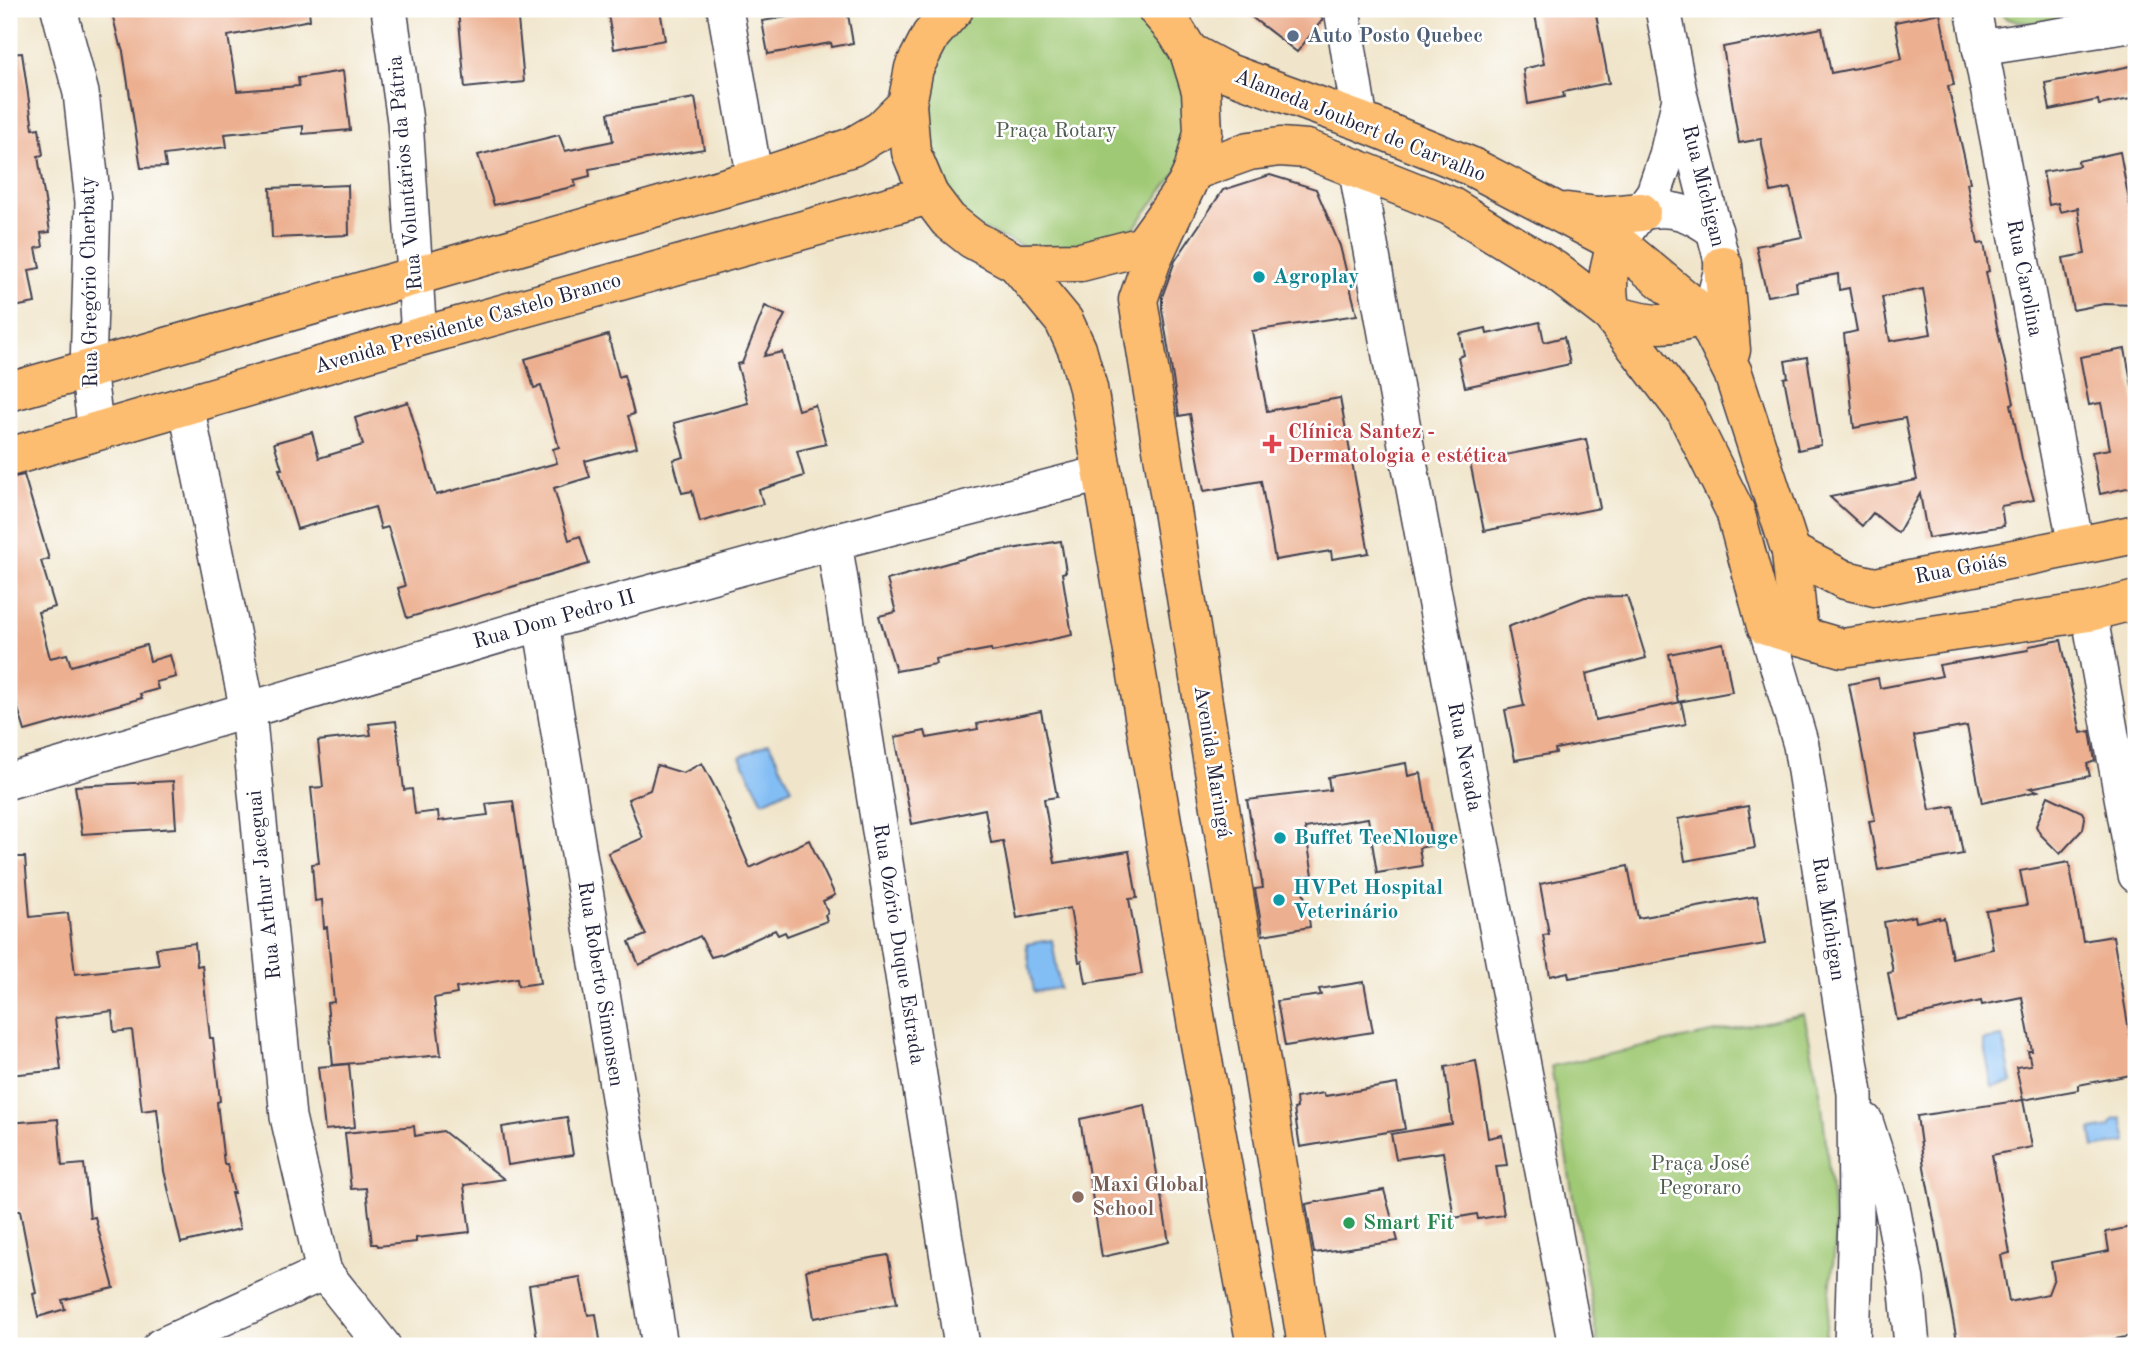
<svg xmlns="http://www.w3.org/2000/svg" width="2145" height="1355" font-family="'Old Standard TT',serif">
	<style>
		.green { fill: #a0c975; stroke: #617658; stroke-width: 2 }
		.water { fill: #82bdf4; stroke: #527098; stroke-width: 2 }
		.building { fill: #ecb091; fill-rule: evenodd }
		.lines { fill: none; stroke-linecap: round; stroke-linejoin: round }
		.minor-casing { stroke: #413f50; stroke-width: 38 }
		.major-casing { stroke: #413f50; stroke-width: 41 }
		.minor { stroke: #fff; stroke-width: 35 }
		.major { stroke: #fcbd6f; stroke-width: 38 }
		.service-dot { fill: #5c6f8a; stroke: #fff; stroke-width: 2.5 }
		.culture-dot { fill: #0f9aa8; stroke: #fff; stroke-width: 2.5 }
		.health-dot { fill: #e0444e; stroke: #fff; stroke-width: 2.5 }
		.education-dot { fill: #8d6e63; stroke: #fff; stroke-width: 2.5 }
		.leisure-dot { fill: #2e9e5b; stroke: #fff; stroke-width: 2.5 }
		.labels { text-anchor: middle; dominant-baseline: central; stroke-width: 5; stroke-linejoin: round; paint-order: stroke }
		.service-label { font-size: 21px; font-weight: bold; fill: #4e5e75; stroke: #fff; text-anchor: start }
		.street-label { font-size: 21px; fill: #22223b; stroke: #fff }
		.park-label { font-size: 21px; fill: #4e5c4f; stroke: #fff }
		.culture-label { font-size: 21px; font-weight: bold; fill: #0d838f; stroke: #fff; text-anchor: start }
		.health-label { font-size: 21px; font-weight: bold; fill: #be3a42; stroke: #fff; text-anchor: start }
		.education-label { font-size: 21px; font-weight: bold; fill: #785e54; stroke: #fff; text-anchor: start }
		.leisure-label { font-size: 21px; font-weight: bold; fill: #27864d; stroke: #fff; text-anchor: start }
	</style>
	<rect width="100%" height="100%" fill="#fff"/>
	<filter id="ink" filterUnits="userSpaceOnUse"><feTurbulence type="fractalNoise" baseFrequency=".0143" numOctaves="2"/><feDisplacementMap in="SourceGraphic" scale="14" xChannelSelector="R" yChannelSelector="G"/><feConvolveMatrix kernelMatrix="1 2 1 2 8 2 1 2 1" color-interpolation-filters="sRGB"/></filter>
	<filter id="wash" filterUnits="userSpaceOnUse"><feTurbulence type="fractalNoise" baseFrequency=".00686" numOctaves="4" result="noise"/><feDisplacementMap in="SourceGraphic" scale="28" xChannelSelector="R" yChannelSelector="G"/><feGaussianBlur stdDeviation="1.57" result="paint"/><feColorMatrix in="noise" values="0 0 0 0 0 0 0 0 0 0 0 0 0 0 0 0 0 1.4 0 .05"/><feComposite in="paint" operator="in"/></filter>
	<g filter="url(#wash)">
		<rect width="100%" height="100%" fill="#f0e5ca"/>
		<g class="green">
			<polygon points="977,9 1133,9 1160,32 1183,71 1185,161 1130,233 1043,255 962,220 919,144 932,58 958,22"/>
			<polygon points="1997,9 2128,9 2032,24 2007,19"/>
			<polygon points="1804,1014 1821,1096 1836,1237 1824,1346 1598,1346 1551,1066"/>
		</g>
		<g class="water">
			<polygon points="769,743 792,788 763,802 740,757"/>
			<polygon points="1052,940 1060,988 1034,992 1026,944"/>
			<polygon points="2003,1037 2012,1083 1992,1087 1983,1040"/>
			<polygon points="2122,1118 2127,1142 2094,1148 2091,1130 2110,1127 2113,1120"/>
		</g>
		<g id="blocks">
			<g class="building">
				<polygon points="111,9 309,9 310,20 228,36 237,91 299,86 298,78 343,71 350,130 303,134 303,126 225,134 227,147 164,155 166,167 141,168 122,45 120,46"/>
				<polygon points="458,9 517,9 524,82 465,88"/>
				<polygon points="607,9 660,9 665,40 614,49"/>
				<polygon points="836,9 847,9 853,43 832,47 831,43 768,54 762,21"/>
				<polygon points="1241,9 1311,9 1323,19 1297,52"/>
				<polygon points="1534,9 1595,9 1609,83 1563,92 1564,97 1528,104 1523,69 1544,64"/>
				<path d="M1940 13 1954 85 1948 86 1970 182 1967 183 1978 244 1984 243 1989 271 1986 272 1996 322 2014 403 2011 404 2022 459 2034 500 2001 506 2004 526 1928 538 1920 494 1898 533 1873 513 1862 526 1830 497 1917 480 1905 418 1854 428 1844 334 1857 331 1849 288 1839 290 1838 274 1796 282 1797 291 1767 296 1756 246 1802 237 1790 188 1771 192 1761 139 1739 143 1723 47 1822 28 1831 73 1902 59 1895 22ZM1923 289 1931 334 1890 341 1882 297Z"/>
				<polygon points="22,53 33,129 39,128 43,155 38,156 50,232 41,233 43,247 36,248 40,268 29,270 35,303 9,308 9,54"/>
				<polygon points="2136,65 2136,98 2099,105 2098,100 2050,110 2045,83"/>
				<polygon points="695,98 704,149 589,169 590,176 574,180 576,186 494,205 478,155 559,135 565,151 613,141 608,113"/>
				<polygon points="2120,152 2136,239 2136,305 2104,304 2073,310 2063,258 2085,254 2078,208 2060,212 2058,203 2049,205 2043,172 2079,166 2078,161"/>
				<polygon points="1270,175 1316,189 1340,246 1357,315 1252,331 1267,411 1340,398 1369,553 1332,559 1331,551 1275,560 1261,481 1204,491 1190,414 1179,416 1162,309 1162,297 1175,261 1223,190"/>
				<polygon points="348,185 349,235 272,238 270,188"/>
				<polygon points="765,306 785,315 764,356 782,352 798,410 815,405 826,444 797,451 804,476 759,490 763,504 700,522 692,491 682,493 673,460 684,457 674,423 748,403 737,364 742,363"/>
				<polygon points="1540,322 1544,342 1564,337 1570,364 1465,387 1458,357 1464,355 1460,334 1486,328 1487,334"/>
				<polygon points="608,335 619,377 624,375 634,414 628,416 637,447 585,461 590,477 554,488 569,540 580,536 589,564 407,618 398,588 405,586 388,527 381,529 375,507 297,529 279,469 282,469 274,443 312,432 319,458 363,445 355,418 408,402 436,495 557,463 553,449 559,447 541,386 534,388 525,359"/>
				<polygon points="2125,349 2136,407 2136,486 2100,494 2092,452 2110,449 2101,403 2089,405 2080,357"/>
				<polygon points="1807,357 1821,445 1798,450 1784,378 1788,377 1785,361"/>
				<polygon points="1586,439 1600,508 1484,531 1470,462"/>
				<polygon points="24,475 49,559 41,561 55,607 38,612 50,658 67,654 71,666 146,645 150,661 170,655 176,677 156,682 158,689 140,694 142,698 25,731 9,679 9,478"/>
				<polygon points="1061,541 1066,572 1062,573 1072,635 992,652 991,649 935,659 936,664 896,671 879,616 896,612 887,580 980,554"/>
				<polygon points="1627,596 1646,658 1586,674 1595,720 1681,702 1686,724 1555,749 1556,753 1515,760 1505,710 1524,706 1508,627 1585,597"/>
				<polygon points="2061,640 2081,733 2090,731 2095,761 2087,764 2090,776 2030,788 2038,791 1982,803 1967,726 1914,736 1930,810 1954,806 1963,854 1878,870 1869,821 1875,820 1849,684 1878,678 1880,688 1942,676 1939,665 2028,650 2029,646"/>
				<polygon points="1723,643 1732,692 1678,702 1669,654"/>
				<polygon points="1041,711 1057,797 1044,799 1055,863 1129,851 1137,898 1129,899 1142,974 1086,983 1082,961 1079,962 1070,908 1017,918 1003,841 991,843 985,809 912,824 895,737 925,731 927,738 978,729 977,724"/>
				<polygon points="396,721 404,790 412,789 415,814 438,811 439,821 488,815 486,804 513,801 540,983 518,986 517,978 456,988 457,994 434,998 441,1055 333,1065 327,1003 334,1002 327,927 324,928 322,900 315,901 312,864 319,863 311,788 323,787 318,741 371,735 369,724"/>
				<polygon points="702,763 718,793 750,868 809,840 835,895 823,901 828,913 825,915 827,921 787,936 785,932 778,935 775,930 723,954 711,957 700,936 639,965 629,942 646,935 608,853 643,838 628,799 650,790 657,765 683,773"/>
				<polygon points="1406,763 1408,776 1421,773 1433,845 1419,848 1422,866 1377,873 1368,818 1305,828 1313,875 1299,877 1308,910 1310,927 1263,935 1255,889 1263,888 1247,800 1330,790 1328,777"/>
				<polygon points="173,781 176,828 82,834 75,786"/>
				<polygon points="2048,796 2082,812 2085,818 2083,829 2060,854 2040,834 2036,826"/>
				<polygon points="1748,806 1755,848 1685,861 1678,819"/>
				<polygon points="9,857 25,857 30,917 68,913 75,974 159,965 156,948 195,943 197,966 202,965 210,1038 213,1038 220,1101 217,1102 224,1164 227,1164 234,1193 231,1193 240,1229 181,1243 164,1171 157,1109 142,1111 132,1030 114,1032 112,1011 55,1018 61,1070 9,1075"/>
				<polygon points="2069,862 2083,941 2113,936 2133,1054 2136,1053 2136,1074 2078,1085 2078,1090 2023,1100 2032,1147 1992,1155 2010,1253 2001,1255 2009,1302 2048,1294 2054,1278 2051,1262 2109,1251 2106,1232 2136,1226 2136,1335 2080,1346 1958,1346 1924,1167 1917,1116 2023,1100 2016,1067 2031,1065 2028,1051 2032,1051 2022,997 1982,1005 1981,1001 1897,1020 1888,973 1893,972 1884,922 1915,916 1916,922 1939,917 1939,919 1944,918 1952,958 1993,949 1986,911 2027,905 2020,871"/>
				<polygon points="1628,866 1638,918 1757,896 1765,944 1569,978 1568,972 1550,976 1543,935 1549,934 1540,884"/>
				<polygon points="1364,982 1373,1032 1285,1046 1277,1001 1321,995 1319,989"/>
				<polygon points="1476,1061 1488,1138 1502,1135 1507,1165 1496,1166 1504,1215 1478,1219 1477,1214 1454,1218 1443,1152 1396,1159 1391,1134 1452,1124 1445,1067"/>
				<polygon points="349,1064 355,1127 325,1130 318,1067"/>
				<polygon points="1397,1084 1405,1129 1300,1147 1294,1109 1297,1108 1296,1098 1324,1093 1325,1096"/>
				<polygon points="1145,1105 1169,1242 1102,1257 1080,1119"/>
				<polygon points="567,1117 573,1155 508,1165 502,1127"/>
				<polygon points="58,1119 62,1166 84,1164 90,1218 95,1217 114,1288 62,1300 65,1309 38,1317 33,1294 36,1293 20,1211 16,1211 11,1172 9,1172 9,1123"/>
				<polygon points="414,1126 415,1136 443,1131 504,1179 464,1185 470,1232 416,1238 416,1242 378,1246 377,1244 372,1244 366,1188 351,1189 345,1133"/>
				<polygon points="1384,1190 1398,1241 1314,1253 1306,1204"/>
				<polygon points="888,1255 897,1303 814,1318 806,1270"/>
				<polygon points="580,1277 588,1315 596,1314 601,1346 538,1346 529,1285"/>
			</g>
		</g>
	</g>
	<g filter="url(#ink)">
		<use href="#blocks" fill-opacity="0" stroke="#413f50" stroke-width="2"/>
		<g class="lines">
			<defs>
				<g id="minor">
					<polyline points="59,9 81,93 93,202 88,369 96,432"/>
					<polyline points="389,9 405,121 419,337"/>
					<polyline points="725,9 755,179"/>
					<polyline points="1342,9 1360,121"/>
					<polyline points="1663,9 1680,97 1723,265 1716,292"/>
					<polyline points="1973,9 2076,546"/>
					<polyline points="1980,48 2136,24"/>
					<polyline points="1356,167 1410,467 1576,1346"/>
					<path d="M1641 212C1673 206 1689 212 1715 231"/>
					<polyline points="1624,234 1654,193 1667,155 1679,103"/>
					<polyline points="186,405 248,711 288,1117 324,1272 383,1346"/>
					<polyline points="834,542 962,1346"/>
					<polyline points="2089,612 2136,875"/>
					<polyline points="541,623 660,1346"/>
					<polyline points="1766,626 1801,745 1855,1093 1856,1219 1852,1346"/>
					<polyline points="9,781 541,623 834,542 1104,473"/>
					<polyline points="1865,1121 1891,1201 1906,1280 1912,1346"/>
					<polyline points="161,1346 324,1272"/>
				</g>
				<g id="major">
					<polyline points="954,9 931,35 914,68 907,104 911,152 929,195 948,220 972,239 1016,263 1081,262 1143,246 1186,186 1193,171 1203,132 1201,91 1189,52 1176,31 1157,9"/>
					<polyline points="1189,52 1228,73 1360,121 1470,166 1617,243 1704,315 1733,373 1791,552 1799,636"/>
					<polyline points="1193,171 1249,151 1280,147 1307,149 1450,206 1554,270 1611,314 1686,412 1735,511 1766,626 1842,648 2089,612 2136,600"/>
					<polyline points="1186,186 1153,257 1138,300 1307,1346"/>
					<polyline points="1567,212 1598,216 1641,212"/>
					<path d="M1617 243C1607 270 1606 285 1611 314 1650 326 1666 328 1704 315"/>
					<polyline points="1016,263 1064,321 1077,349 1088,388 1200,1044 1256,1346"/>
					<polyline points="1723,265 1731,350"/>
					<polyline points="9,392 755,179 852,147 881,130 907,104"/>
					<polyline points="9,457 419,337 929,195"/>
					<polyline points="1791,552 1845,580 1875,587 2136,534"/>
				</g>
			</defs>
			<use href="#minor" class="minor-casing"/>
			<use href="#major" class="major-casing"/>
			<use href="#minor" class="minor"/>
			<use href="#major" class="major"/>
		</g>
	</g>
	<circle class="service-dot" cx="1293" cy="36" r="7"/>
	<g class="culture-dot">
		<circle cx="1259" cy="277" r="7"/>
		<circle cx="1280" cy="838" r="7"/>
		<circle cx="1279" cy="900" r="7"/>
	</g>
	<path class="health-dot" d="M1268.5 433.5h7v7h7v7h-7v7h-7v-7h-7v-7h7z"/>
	<circle class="education-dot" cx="1078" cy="1197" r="7"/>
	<circle class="leisure-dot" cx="1349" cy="1223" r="7"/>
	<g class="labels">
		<g class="service-label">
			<text x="1307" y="36">Auto Posto Quebec</text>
		</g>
		<g class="street-label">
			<text transform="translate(1360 126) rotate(22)">Alameda Joubert de Carvalho</text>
			<text transform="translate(406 173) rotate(-95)">Rua Voluntários da Pátria</text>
			<text transform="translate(1703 186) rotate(76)">Rua Michigan</text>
			<text transform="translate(2024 278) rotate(79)">Rua Carolina</text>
			<text transform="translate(90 282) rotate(-91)">Rua Gregório Cherbaty</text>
			<text transform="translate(468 324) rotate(-16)">Avenida Presidente Castelo Branco</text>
			<text transform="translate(1961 569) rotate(-11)">Rua Goiás</text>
			<text transform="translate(554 620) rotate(-16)">Rua Dom Pedro II</text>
			<text transform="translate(1464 757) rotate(79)">Rua Nevada</text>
			<text transform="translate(1212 762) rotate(81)">Avenida Maringá</text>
			<text transform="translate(265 885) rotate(-96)">Rua Arthur Jaceguai</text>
			<text transform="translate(1828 919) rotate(81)">Rua Michigan</text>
			<text transform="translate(898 944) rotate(81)">Rua Ozório Duque Estrada</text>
			<text transform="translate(600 984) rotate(81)">Rua Roberto Simonsen</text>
		</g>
		<g class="park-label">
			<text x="1056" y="131">Praça Rotary</text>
			<text x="1700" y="1164">Praça José<tspan x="1700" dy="24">Pegoraro</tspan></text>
		</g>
		<g class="culture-label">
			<text x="1273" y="277">Agroplay</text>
			<text x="1294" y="838">Buffet TeeNlouge</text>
			<text x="1293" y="888">HVPet Hospital<tspan x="1293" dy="24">Veterinário</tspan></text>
		</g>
		<g class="health-label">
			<text x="1288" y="432">Clínica Santez -<tspan x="1288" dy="24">Dermatologia e estética</tspan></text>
		</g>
		<g class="education-label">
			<text x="1092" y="1185">Maxi Global<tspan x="1092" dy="24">School</tspan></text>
		</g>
		<g class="leisure-label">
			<text x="1363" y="1223">Smart Fit</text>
		</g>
	</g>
	<rect width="2145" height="1355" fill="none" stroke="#fff" stroke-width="35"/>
</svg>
